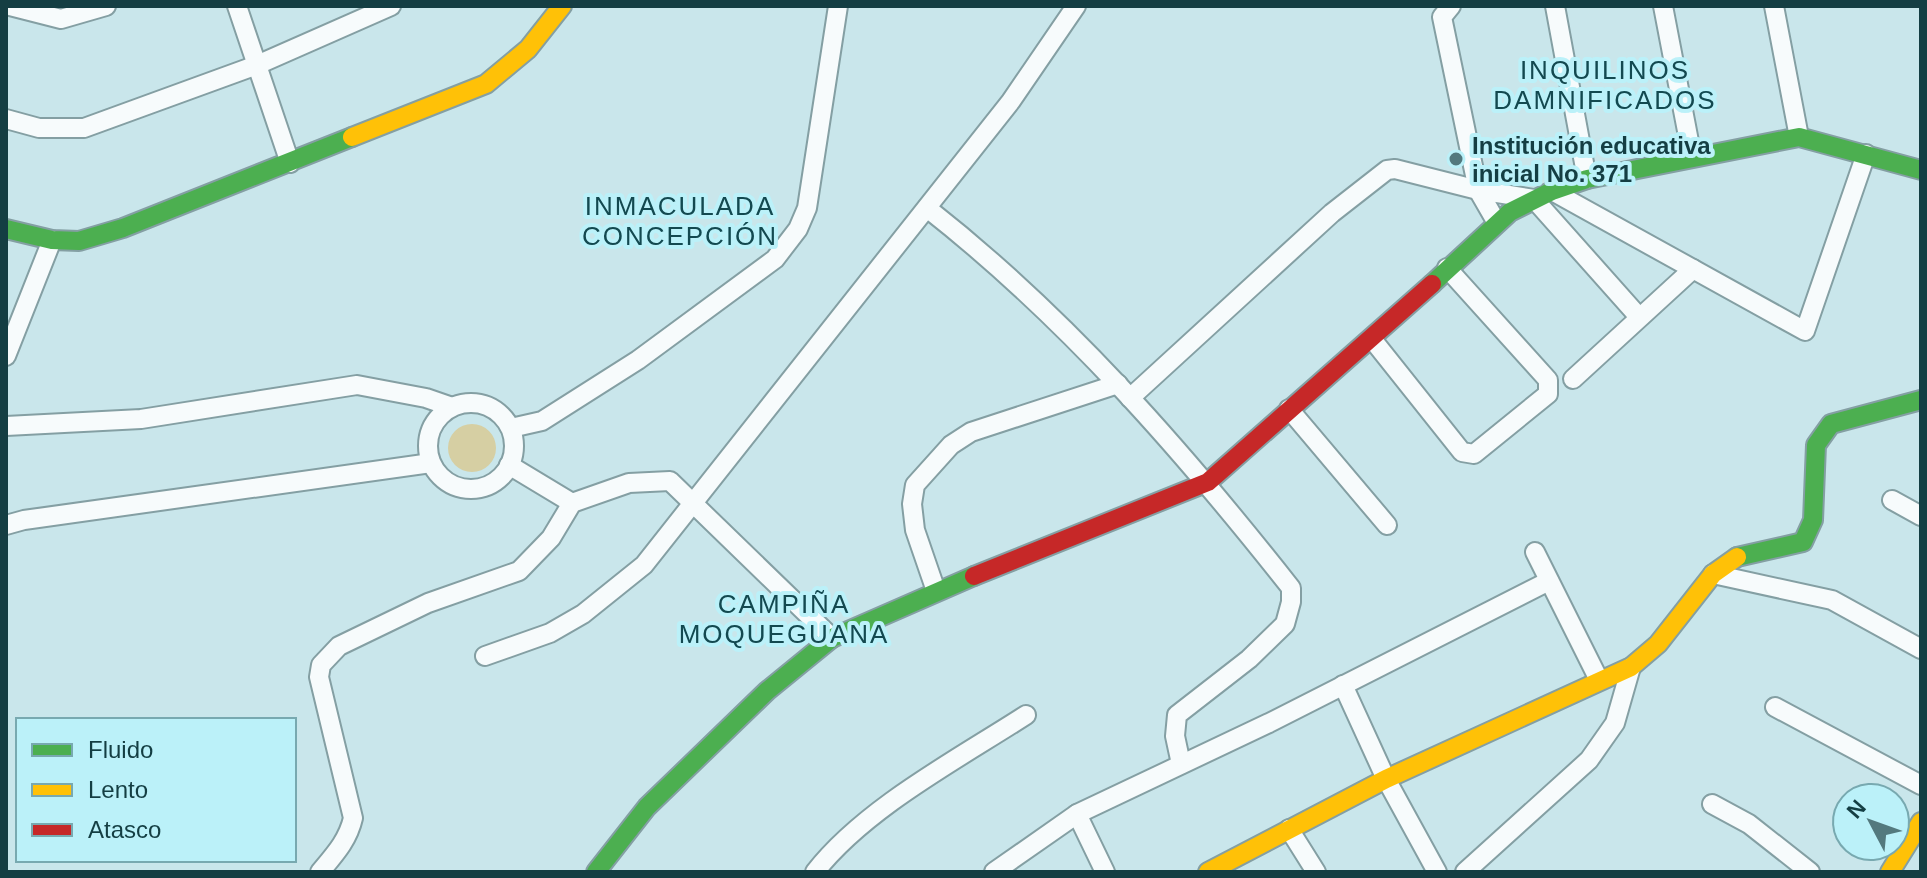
<svg xmlns="http://www.w3.org/2000/svg" width="1927" height="878" font-family="Arial,sans-serif">
	<style>
		.green { fill: #d6cfa3 }
		.lines { fill: none; stroke-linecap: round; stroke-linejoin: round }
		.street-casing { stroke: #849fa3; stroke-width: 22 }
		.fast-casing { stroke: #849fa3; stroke-width: 22 }
		.slow-casing { stroke: #849fa3; stroke-width: 22 }
		.jam-casing { stroke: #849fa3; stroke-width: 22 }
		.street { stroke: #f7fbfc; stroke-width: 18 }
		.fast { stroke: #4caf50; stroke-width: 18 }
		.slow { stroke: #ffc107; stroke-width: 18 }
		.jam { stroke: #c62828; stroke-width: 18 }
		.poi-dot { fill: #53797e; stroke: #bbf1f9; stroke-width: 3 }
		.labels { text-anchor: middle; dominant-baseline: central; stroke-width: 8; stroke-linejoin: round; paint-order: stroke }
		.poi-label { font-size: 24px; font-weight: bold; fill: #143e43; stroke: #bbf1f9; text-anchor: start }
		.neighbourhood-label { font-size: 26px; letter-spacing: 2px; fill: #134950; stroke: #bbf1f9 }
	</style>
	<rect width="100%" height="100%" fill="#c9e6eb"/>
	<circle class="green" cx="472" cy="448" r="24"/>
	<g class="lines">
		<defs>
			<g id="street">
				<polyline points="10,6 61,19 106,6"/>
				<polyline points="237,6 290,163"/>
				<polyline points="1451,6 1442,17 1478,190 1497,223"/>
				<polyline points="1555,6 1587,179"/>
				<polyline points="1663,6 1692,157"/>
				<polyline points="1774,6 1799,137"/>
				<polyline points="6,119 39,128 84,128 257,65 391,6"/>
				<polyline points="1552,191 1805,331 1866,154"/>
				<path d="M927 208C1066 317 1182 450 1291 588V602L1285 624 1249 659 1177 715 1175 736 1181 764"/>
				<polyline points="1372,339 1462,452 1474,454 1548,394 1548,380 1447,268"/>
				<polyline points="6,356 52,240"/>
				<polyline points="1573,379 1693,269"/>
				<polyline points="1130,398 1332,213 1387,170 1395,169 1478,190 1534,199 1639,317"/>
				<circle cx="471" cy="446" r="43"/>
				<polyline points="1289,409 1387,525"/>
				<polyline points="6,426 141,419 357,385 426,398 452,407"/>
				<polyline points="511,428 542,421 638,360 775,259 798,229 807,208 838,6"/>
				<polyline points="509,465 572,503"/>
				<polyline points="1892,500 1921,516"/>
				<polyline points="6,525 24,520 431,463"/>
				<polyline points="1535,552 1599,680"/>
				<polyline points="1713,574 1832,600 1921,649"/>
				<polyline points="936,591 915,530 912,504 915,485 951,445 971,432 1118,384"/>
				<polyline points="485,656 550,633 583,614 644,565 1011,101 1076,6"/>
				<polyline points="1343,685 1386,779 1437,872"/>
				<polyline points="1775,707 1921,785"/>
				<polyline points="1712,804 1749,824 1810,872"/>
				<polyline points="1077,814 1105,872"/>
				<polyline points="1289,829 1316,872"/>
				<path d="M320 872C335 854 348 840 353 818L319 677 321 665 339 646 428 603 519 571 551 538 572 503 629 483 670 481 832 638"/>
				<path d="M815 872C865 808 958 759 1026 715"/>
				<polyline points="994,872 1077,814 1269,723 1549,581"/>
				<polyline points="1465,872 1589,760 1615,723 1631,667"/>
			</g>
			<g id="fast">
				<polyline points="6,229 52,240 79,241 123,228 352,137"/>
				<polyline points="1432,284 1510,212 1552,191 1587,179 1799,137 1921,170"/>
				<polyline points="1737,557 1803,542 1813,520 1816,445 1831,424 1921,400"/>
				<polyline points="596,872 647,807 767,691 832,638 974,576"/>
			</g>
			<g id="slow">
				<polyline points="352,137 486,84 528,49 562,6"/>
				<polyline points="1208,872 1386,779 1631,667 1658,644 1713,574 1737,557"/>
				<polyline points="1890,872 1921,822"/>
			</g>
			<polyline id="jam" points="974,576 1208,482 1432,284"/>
		</defs>
		<use href="#street" class="street-casing"/>
		<use href="#fast" class="fast-casing"/>
		<use href="#slow" class="slow-casing"/>
		<use href="#jam" class="jam-casing"/>
		<use href="#street" class="street"/>
		<use href="#fast" class="fast"/>
		<use href="#slow" class="slow"/>
		<use href="#jam" class="jam"/>
	</g>
	<circle class="poi-dot" cx="1456" cy="159" r="8"/>
	<g class="labels">
		<g class="poi-label">
			<text x="1472" y="145">Institución educativa<tspan x="1472" dy="28">inicial No. 371</tspan></text>
		</g>
		<g class="neighbourhood-label">
			<text x="1605" y="70">INQUILINOS<tspan x="1605" dy="30">DAMNIFICADOS</tspan></text>
			<text x="680" y="206">INMACULADA<tspan x="680" dy="30">CONCEPCIÓN</tspan></text>
			<text x="784" y="604">CAMPIÑA<tspan x="784" dy="30">MOQUEGUANA</tspan></text>
		</g>
	</g>
	<rect width="1927" height="878" fill="none" stroke="#143e43" stroke-width="16"/>
	<rect x="16" y="718" width="280" height="144" fill="#bbf1f9" stroke="#78a9b0" stroke-width="2"/>
	<rect x="32" y="744" width="40" height="12" fill="#4caf50" stroke="#78a9b0" stroke-width="2"/>
	<text x="88" y="758" font-size="24" fill="#143e43">Fluido</text>
	<rect x="32" y="784" width="40" height="12" fill="#ffc107" stroke="#78a9b0" stroke-width="2"/>
	<text x="88" y="798" font-size="24" fill="#143e43">Lento</text>
	<rect x="32" y="824" width="40" height="12" fill="#c62828" stroke="#78a9b0" stroke-width="2"/>
	<text x="88" y="838" font-size="24" fill="#143e43">Atasco</text>
	<g transform="translate(1871 822) rotate(311)"><circle r="38" fill="#bbf1f9" stroke="#78a9b0" stroke-width="2"/>
	<path d="M0-6L14 30L0 20L-14 30Z" fill="#53797e"/>
	<text y="-12" font-size="22" font-weight="bold" text-anchor="middle" fill="#143e43">N</text>
	</g>
</svg>
